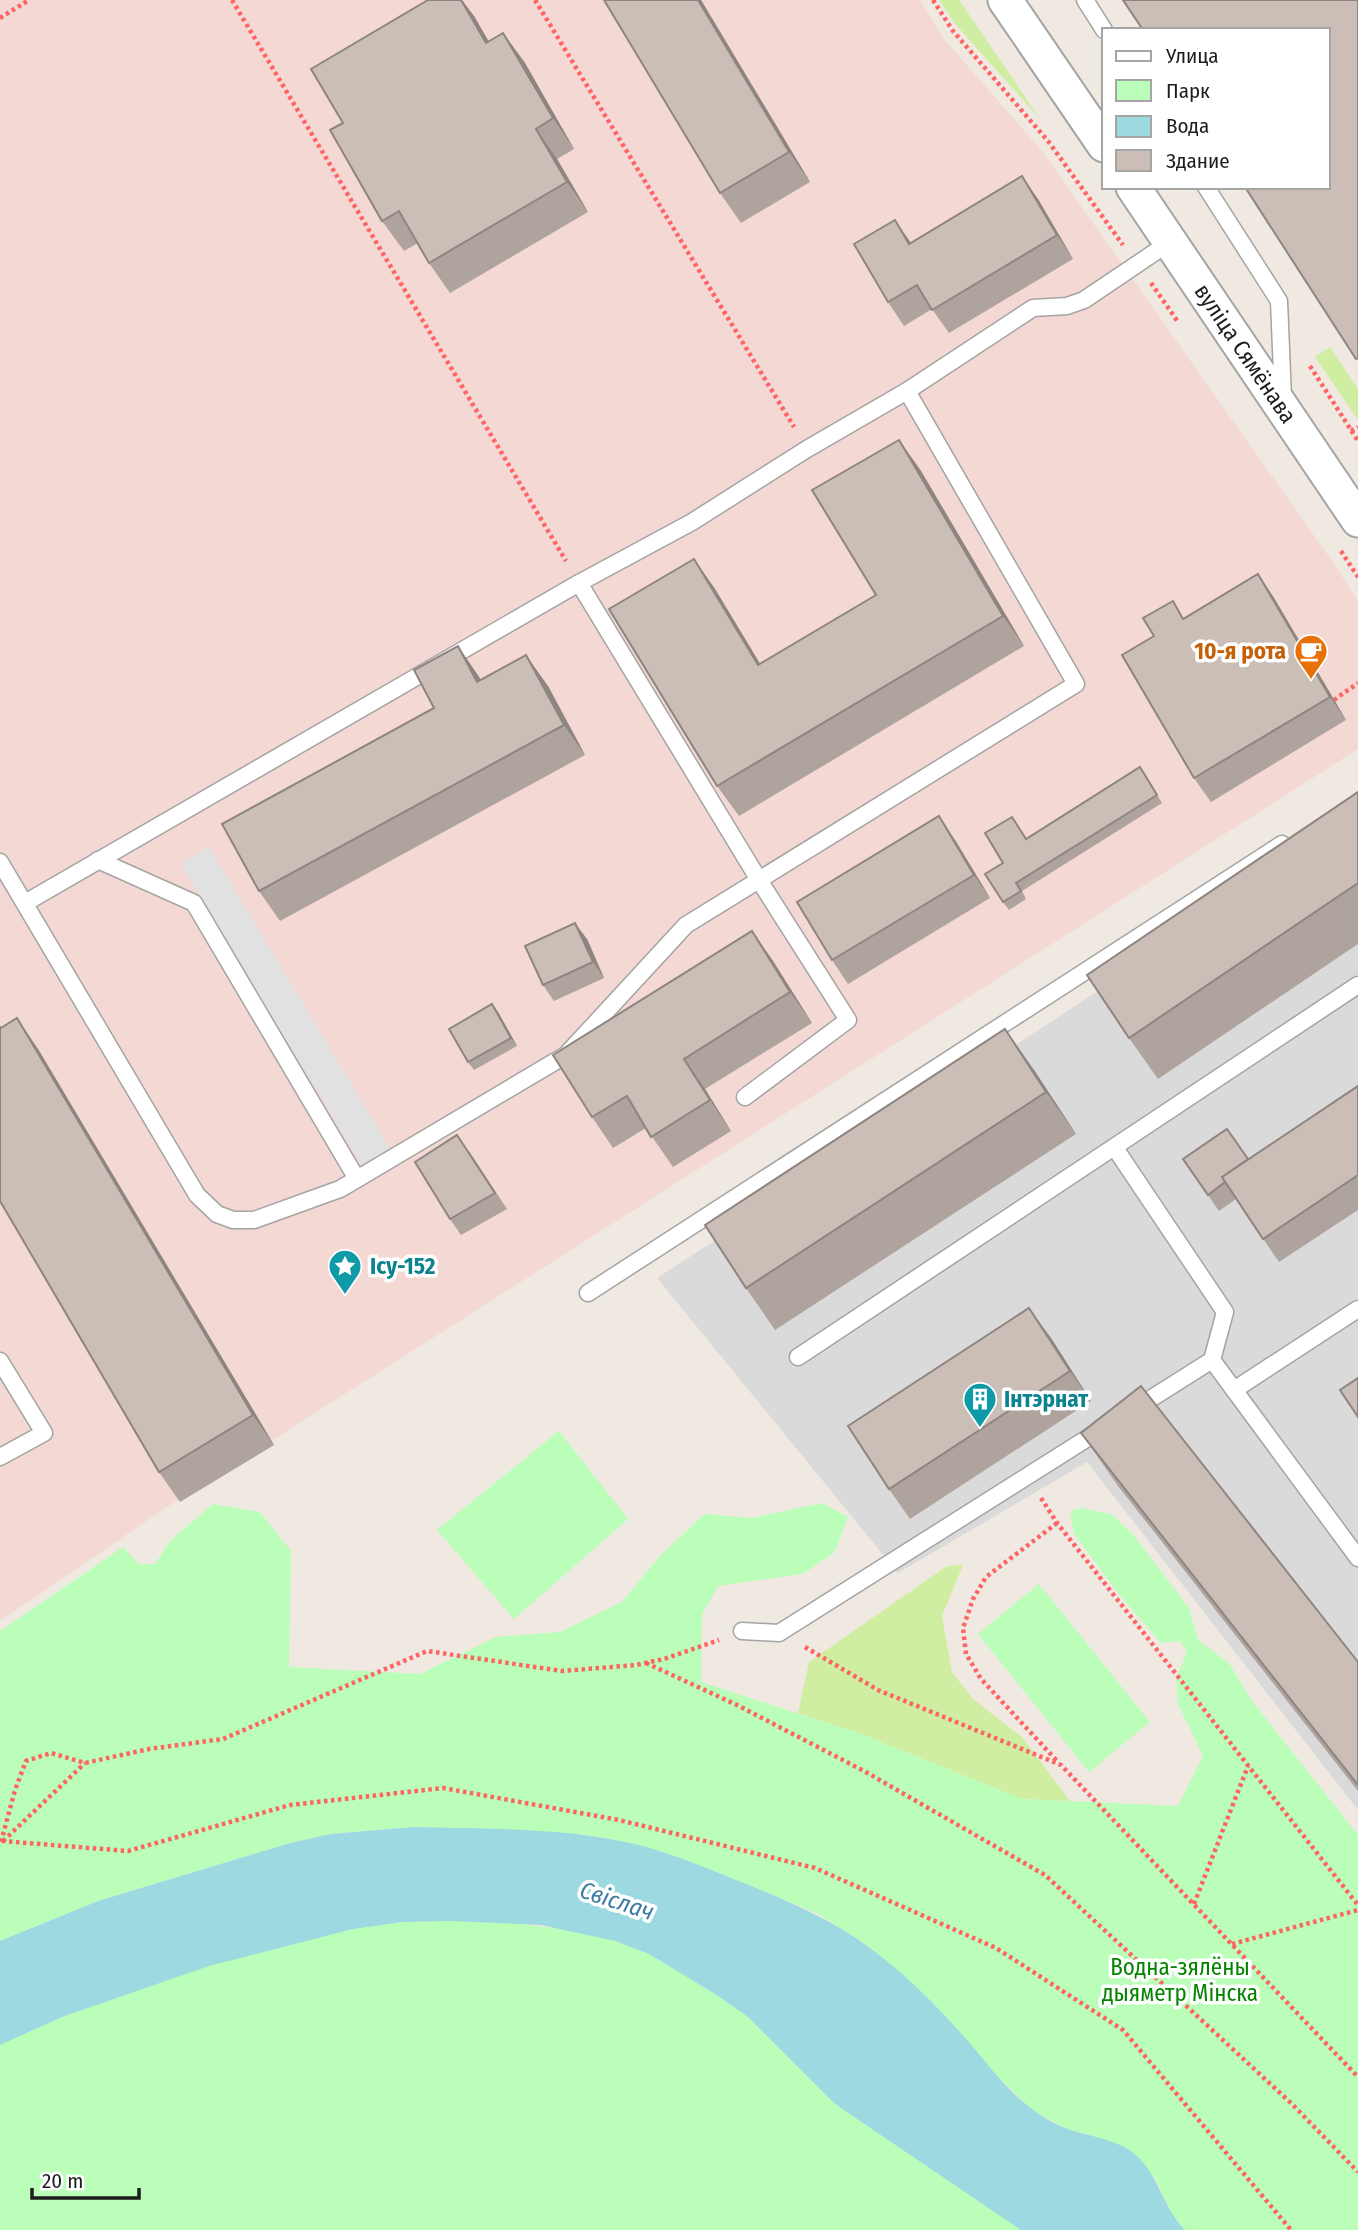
<svg xmlns="http://www.w3.org/2000/svg" width="1358" height="2230" font-family="'Fira Sans Condensed',sans-serif">
	<style>
		.residential { fill: #dbdada }
		.military { fill: #f3d8d3 }
		.grass { fill: #d0eea2 }
		.park { fill: #bbfeb9 }
		.parking { fill: #e1e1e1 }
		.water { fill: #9dd9e1 }
		.lines { fill: none; stroke-linecap: round; stroke-linejoin: round }
		.service-casing { stroke: #a4a4a4; stroke-width: 19 }
		.minor-casing { stroke: #a4a4a4; stroke-width: 37 }
		.path { stroke: #ff6364; stroke-width: 4.5; stroke-dasharray: 3.5 3.5; stroke-linecap: butt }
		.service { stroke: #fff; stroke-width: 16 }
		.minor { stroke: #fff; stroke-width: 33 }
		.wall { fill: #afa39d }
		.shaded-wall { fill: #8e8580 }
		.building { fill: #cbbeb7; stroke: #8e8580; stroke-width: 2 }
		.labels { text-anchor: middle; dominant-baseline: central; stroke-width: 7; stroke-linejoin: round; paint-order: stroke }
		.street-label { font-size: 23px; fill: #1d1d1d; stroke: #fff }
		.food-label { font-size: 23px; font-weight: bold; fill: #c56008; stroke: #fff; text-anchor: end }
		.culture-label { font-size: 23px; font-weight: bold; fill: #0d838f; stroke: #fff; text-anchor: start }
		.park-label { font-size: 23px; fill: #058402; stroke: #fff }
		.water-label { font-size: 24px; font-style: italic; fill: #3c7ba5; stroke: #fff }
	</style>
	<rect width="100%" height="100%" fill="#efe9e1"/>
	<polygon class="residential" points="1358,822 1358,1810 1087,1462 898,1573 657,1278"/>
	<polygon class="military" points="0,0 920,0 944,39 1042,151 1332,561 1358,601 1358,749 164,1509 0,1621"/>
	<g class="grass">
		<polygon points="939,0 959,0 1041,120 956,25"/>
		<polygon points="1330,347 1358,389 1358,420 1315,357"/>
		<polygon points="963,1565 942,1616 952,1672 973,1699 1022,1737 1070,1801 1022,1799 861,1734 798,1713 809,1662 947,1566"/>
	</g>
	<g class="park">
		<polygon points="559,1431 628,1519 514,1619 437,1530"/>
		<polygon points="822,1503 848,1517 834,1553 803,1574 718,1586 702,1615 701,1682 861,1734 1022,1799 1178,1806 1203,1756 1178,1704 1176,1679 1187,1652 1180,1641 1161,1643 1118,1593 1074,1534 1070,1511 1082,1508 1111,1514 1132,1533 1189,1608 1198,1640 1229,1663 1252,1701 1358,1835 1358,2230 1185,2230 1173,2216 1154,2176 1092,2135 1069,2130 1032,2110 993,2072 937,2008 871,1948 820,1915 790,1902 677,1857 640,1846 601,1837 518,1830 413,1827 331,1834 290,1843 98,1901 0,1941 0,1631 123,1547 139,1564 155,1564 170,1541 213,1504 260,1512 291,1551 289,1667 420,1674 496,1637 560,1632 622,1602 659,1557 704,1514 752,1518"/>
		<polygon points="1039,1584 1150,1722 1089,1772 978,1634"/>
		<path d="M451 1921H495L579 1931 615 1941 649 1954 715 1994 748 2017 835 2104 1021 2230H0V2045C51 2019 105 2001 159 1982 236 1957 322 1928 403 1922 419 1921 435 1921 451 1921Z"/>
	</g>
	<polygon class="parking" points="209,847 391,1150 363,1167 181,864"/>
	<path class="water" d="M413 1827C488 1829 566 1827 639 1845 677 1855 713 1871 749 1885 792 1903 833 1920 870 1948 903 1972 932 2001 959 2031 978 2052 995 2075 1015 2095 1031 2109 1047 2122 1068 2129 1088 2136 1109 2138 1128 2149 1158 2168 1161 2206 1185 2230H1021L835 2104 748 2017 715 1994 649 1954 615 1941 541 1925 451 1921 402 1922 353 1929 209 1966 62 2017 0 2045V1941L98 1901 290 1843 331 1834Z"/>
	<g class="lines">
		<defs>
			<g id="service">
				<polyline points="1085,0 1104,30"/>
				<polyline points="1206,187 1279,301 1283,398"/>
				<polyline points="907,391 1033,308 1067,306 1084,300 1170,242"/>
				<polyline points="579,583 759,880 848,1020 745,1097"/>
				<polyline points="98,860 194,903 357,1179"/>
				<polyline points="0,862 197,1195 217,1214 233,1220 254,1220 340,1189 357,1179 566,1055 686,925 1076,684 907,391 807,449 692,522 579,583 25,903"/>
				<polyline points="1115,1148 1225,1312 1212,1360 1133,1410"/>
				<polyline points="588,1293 1282,844"/>
				<polyline points="798,1357 1358,985"/>
				<polyline points="1212,1360 1358,1558"/>
				<polyline points="0,1361 44,1433 0,1457"/>
				<polyline points="1234,1390 1358,1309"/>
				<polyline points="742,1631 779,1633 1102,1429"/>
			</g>
			<g id="minor">
				<polyline points="1005,0 1104,145"/>
				<path id="s1" d="M1133 187 1358 520"/>
			</g>
		</defs>
		<use href="#service" class="service-casing"/>
		<use href="#minor" class="minor-casing"/>
		<g class="path">
			<polyline points="232,0 566,561"/>
			<polyline points="535,0 794,427"/>
			<polyline points="933,0 953,31 1048,141 1123,245"/>
			<polyline points="0,18 29,0"/>
			<polyline points="1151,283 1178,322"/>
			<polyline points="1310,366 1358,441"/>
			<polyline points="1351,431 1358,427"/>
			<polyline points="1341,551 1358,577"/>
			<polyline points="1334,700 1358,683"/>
			<polyline points="1041,1498 1057,1523 1358,1905"/>
			<polyline points="1057,1523 986,1577 973,1599 963,1628 966,1654 981,1679 1058,1762"/>
			<polyline points="805,1647 878,1690 1061,1765 1358,2077"/>
			<polyline points="646,1663 737,1705 864,1771 1045,1875 1292,2104 1358,2172"/>
			<polyline points="2,1841 128,1851 290,1805 443,1788 619,1820 815,1868 996,1948 1123,2030 1291,2230"/>
			<polyline points="3,1841 85,1763"/>
			<polyline points="1,1842 15,1790 26,1761 51,1753 85,1763 149,1749 223,1739 427,1651 562,1671 636,1665 664,1659 719,1640"/>
			<polyline points="1194,1904 1248,1766"/>
			<polyline points="1232,1944 1358,1910"/>
		</g>
		<use href="#service" class="service"/>
		<use href="#minor" class="minor"/>
	</g>
	<g class="wall">
		<polygon points="701,0 810,182 741,223 720,193"/>
		<polygon points="474,16 488,41 503,33 525,63 574,149 557,159 588,212 450,293 429,263 418,243 404,251 382,221 343,123"/>
		<polygon points="1038,199 1073,259 949,333 932,309 904,326 888,302 911,243"/>
		<polygon points="899,440 921,471 1024,646 739,816 717,786 694,559 715,589 760,664 876,595"/>
		<polygon points="1258,574 1274,598 1346,720 1211,802 1194,778 1185,619"/>
		<polygon points="458,646 481,680 548,686 585,755 280,921 259,891 434,708"/>
		<polygon points="1145,775 1162,803 1022,891 1026,899 1009,910 1003,902 1003,863"/>
		<polygon points="1358,792 1358,944 1158,1079 1129,1038"/>
		<polygon points="955,840 990,898 848,984 832,960"/>
		<polygon points="752,931 773,961 812,1023 705,1089 731,1131 673,1167 646,1128 613,1148 592,1117"/>
		<polygon points="587,939 604,978 554,1001 543,985"/>
		<polygon points="498,1012 517,1046 474,1070 468,1062"/>
		<polygon points="38,1049 274,1445 180,1502 159,1472"/>
		<polygon points="1034,1070 1076,1134 775,1330 746,1288"/>
		<polygon points="1358,1086 1358,1210 1279,1262 1236,1199 1219,1211 1183,1159 1248,1159"/>
		<polygon points="469,1151 507,1209 461,1235 450,1219"/>
		<polygon points="1051,1338 1091,1401 910,1519 889,1489"/>
		<polygon points="1081,1433 1358,1662 1358,1791 1118,1486"/>
	</g>
	<g class="shaded-wall">
		<polygon points="461,0 462,0 474,16 507,73 486,43"/>
		<polygon points="698,0 701,0 810,182 789,152"/>
		<polygon points="503,33 525,63 574,149 553,118"/>
		<polygon points="536,129 557,159 588,212 567,182"/>
		<polygon points="1022,176 1038,199 1073,259 1057,235"/>
		<polygon points="895,220 911,243 909,244"/>
		<polygon points="899,440 921,471 1024,646 1003,616"/>
		<polygon points="694,559 715,589 779,695 758,665"/>
		<polygon points="1258,574 1274,598 1346,720 1330,697"/>
		<polygon points="458,646 479,677 498,712 477,682"/>
		<polygon points="526,655 548,686 585,755 564,725"/>
		<polygon points="939,816 955,840 990,898 974,875"/>
		<polygon points="575,923 587,939 604,978 593,962"/>
		<polygon points="752,931 773,961 812,1023 790,992"/>
		<polygon points="492,1004 498,1012 517,1046 511,1038"/>
		<polygon points="17,1018 38,1049 274,1445 253,1415"/>
		<polygon points="1005,1029 1034,1070 1076,1134 1046,1092"/>
		<polygon points="684,1059 705,1089 731,1131 710,1100"/>
		<polygon points="1029,1308 1051,1338 1091,1401 1070,1371"/>
	</g>
	<g class="building">
		<polygon points="428,0 461,0 486,43 503,33 553,118 536,129 567,182 429,263 399,211 382,221 330,130 343,123 311,69"/>
		<polygon points="604,0 698,0 789,152 720,193"/>
		<polygon points="1123,0 1358,0 1358,358 1356,359 1245,187 1328,187 1328,30 1143,30"/>
		<polygon points="1022,176 1057,235 932,310 917,285 888,302 854,244 895,220 909,244"/>
		<polygon points="899,440 1003,616 717,786 609,609 694,559 758,665 876,595 812,490"/>
		<polygon points="1258,574 1330,697 1194,778 1122,655 1154,636 1143,618 1173,601 1183,619"/>
		<polygon points="458,646 477,682 526,655 564,725 259,891 222,824 434,708 414,670"/>
		<polygon points="1140,767 1157,795 1016,883 1021,891 1003,902 985,874 1003,863 985,833 1012,817 1026,839"/>
		<polygon points="1358,792 1358,883 1129,1038 1087,975"/>
		<polygon points="939,816 974,875 832,960 797,902"/>
		<polygon points="575,923 593,962 543,985 525,946"/>
		<polygon points="752,931 790,992 684,1059 710,1100 651,1137 627,1096 592,1117 553,1055"/>
		<polygon points="492,1004 511,1038 468,1062 449,1029"/>
		<polygon points="17,1018 253,1415 159,1472 0,1201 0,1027 1,1028"/>
		<polygon points="1005,1029 1046,1092 746,1288 705,1225"/>
		<polygon points="1358,1086 1358,1175 1263,1239 1222,1177"/>
		<polygon points="1227,1129 1248,1159 1222,1177 1225,1182 1208,1195 1183,1159"/>
		<polygon points="457,1135 495,1193 450,1219 415,1162"/>
		<polygon points="1029,1308 1070,1371 889,1489 848,1426"/>
		<polygon points="1358,1378 1358,1417 1340,1390"/>
		<polygon points="1141,1386 1358,1662 1358,1785 1081,1433"/>
	</g>
	<defs>
		<symbol id="cafe-pin" viewBox="-11 -11 22 30"><path d="M0 17L-7.5 6A9.5 9.5 0 1 1 7.5 6Z" fill="#e8710a" stroke="#fff"/><path d="M-5.5-4.5H6V0H3Q3 3.5 0 3.5H-2.5Q-5.5 3.5-5.5 0ZM3-3.2v2h1.7v-2ZM-6 4.5H4V6H-6Z" fill="#fff"/></symbol>
		<symbol id="sight-pin" viewBox="-11 -11 22 30"><path d="M0 17L-7.5 6A9.5 9.5 0 1 1 7.5 6Z" fill="#0f9aa8" stroke="#fff"/><path d="M0-6L1.8-2.2L6-1.7L2.9 1.2L3.7 5.4L0 3.3L-3.7 5.4L-2.9 1.2L-6-1.7L-1.8-2.2Z" fill="#fff"/></symbol>
		<symbol id="building-pin" viewBox="-11 -11 22 30"><path d="M0 17L-7.5 6A9.5 9.5 0 1 1 7.5 6Z" fill="#0f9aa8" stroke="#fff"/><path d="M-4-6H4V6H1V3H-1V6H-4ZM-2.5-4.3h1.7v1.8h-1.7ZM.8-4.3h1.7v1.8H.8ZM-2.5-1h1.7V.8h-1.7ZM.8-1h1.7V.8H.8Z" fill="#fff"/></symbol>
	</defs>
	<g fill-rule="evenodd">
		<use href="#cafe-pin" x="1292" y="632" width="38" height="52"/>
		<use href="#sight-pin" x="326" y="1247" width="38" height="52"/>
		<use href="#building-pin" x="961" y="1380" width="38" height="52"/>
	</g>
	<g class="labels">
		<g class="street-label">
			<text stroke="none"><textPath href="#s1" startOffset="201">вуліца Сямёнава</textPath></text>
		</g>
		<g class="food-label">
			<text x="1286" y="651">10-я рота</text>
		</g>
		<g class="culture-label">
			<text x="370" y="1266">Ісу-152</text>
			<text x="1004" y="1399">Інтэрнат</text>
		</g>
		<g class="park-label">
			<text x="1180" y="1967">Водна-зялёны<tspan x="1180" dy="26">дыяметр Мінска</tspan></text>
		</g>
		<g class="water-label">
			<text transform="translate(617 1901) rotate(18)">Свіслач</text>
		</g>
	</g>
	<rect x="1102" y="28" width="228" height="161" fill="#ffffff" stroke="#a5a5a5" stroke-width="2"/>
	<rect x="1116" y="51" width="35" height="10" fill="#ffffff" stroke="#a5a5a5" stroke-width="2"/>
	<text x="1166" y="63" font-size="21" fill="#1d1d1d">Улица</text>
	<rect x="1116" y="80" width="35" height="21" fill="#bbfeb9" stroke="#a5a5a5" stroke-width="2"/>
	<text x="1166" y="98" font-size="21" fill="#1d1d1d">Парк</text>
	<rect x="1116" y="116" width="35" height="21" fill="#9dd9e1" stroke="#a5a5a5" stroke-width="2"/>
	<text x="1166" y="133" font-size="21" fill="#1d1d1d">Вода</text>
	<rect x="1116" y="150" width="35" height="21" fill="#cbbeb7" stroke="#a5a5a5" stroke-width="2"/>
	<text x="1166" y="168" font-size="21" fill="#1d1d1d">Здание</text>
	<path d="M32 2188v10h107v-10" fill="none" stroke="#1d1d1d" stroke-width="3.5"/>
	<text x="42" y="2188" font-size="21" fill="#1d1d1d" stroke="#ffffff" stroke-width="5" paint-order="stroke">20 m</text>
</svg>
